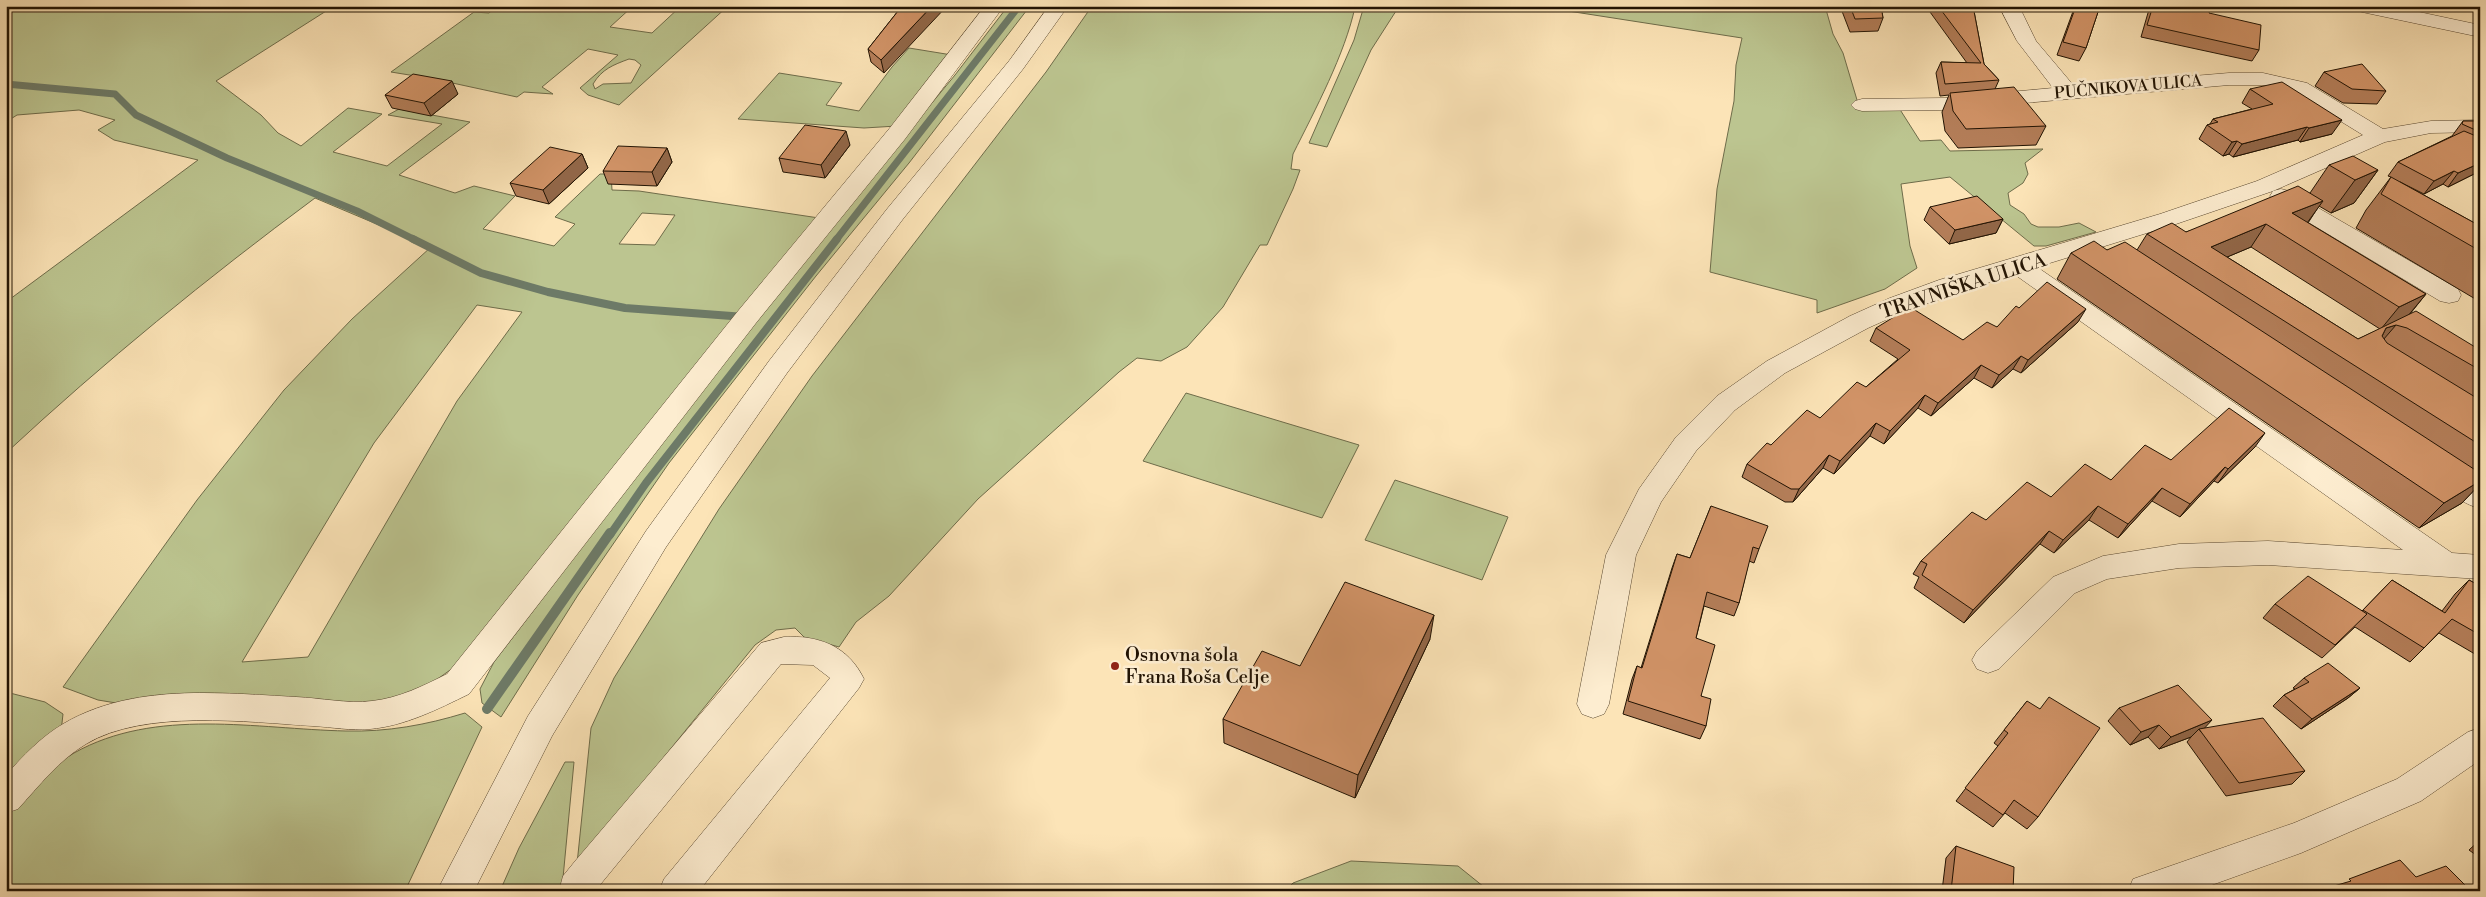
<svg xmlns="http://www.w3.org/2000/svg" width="2486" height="897" font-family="'Libre Bodoni',serif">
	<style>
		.green { fill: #bcc590; stroke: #6e6c4a; fill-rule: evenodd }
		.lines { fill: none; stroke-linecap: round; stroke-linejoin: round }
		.stream-far2 { stroke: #6d7a67; stroke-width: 7 }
		.stream-far1 { stroke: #6d7a67; stroke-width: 8 }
		.stream { stroke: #6d7a67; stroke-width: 10 }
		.minor-casing { stroke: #584730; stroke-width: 1 }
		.minor { fill: #fdedd0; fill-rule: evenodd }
		.wall { fill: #b47e59; stroke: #211303; fill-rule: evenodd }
		.shaded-wall { fill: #926748; stroke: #211303 }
		.building { fill: #d19367; stroke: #211303 }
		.poi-dot { fill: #8f2418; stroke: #fdedd0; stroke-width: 2 }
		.labels { text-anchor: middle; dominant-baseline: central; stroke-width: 5; stroke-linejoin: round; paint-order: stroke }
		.far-street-label { font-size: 16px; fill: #211303; stroke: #fdedd0 }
		.street-label { font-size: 19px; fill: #211303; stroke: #fdedd0 }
		.poi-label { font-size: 19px; fill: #211303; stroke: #fdedd0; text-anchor: start }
	</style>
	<rect width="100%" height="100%" fill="#fce4b7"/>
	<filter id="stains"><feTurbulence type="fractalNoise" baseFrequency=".004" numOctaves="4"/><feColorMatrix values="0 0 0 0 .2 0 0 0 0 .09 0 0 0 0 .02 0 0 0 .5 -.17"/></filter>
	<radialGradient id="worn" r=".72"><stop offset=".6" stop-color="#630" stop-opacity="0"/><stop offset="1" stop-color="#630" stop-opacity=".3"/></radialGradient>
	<g class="green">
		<path d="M6 6H334L216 81 261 115 278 133 301 146 348 108 382 114 333 152 387 166 442 124 388 115 399 109 470 122 399 175 455 193 474 186 515 196 483 229 554 246 575 224 555 217 600 174H611L612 190 639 191 819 218 471 655 432 683 385 703 134 706 98 700 63 687 197 500 284 390 352 319 431 247 315 198C207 278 104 362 6 453V302L198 160 114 140 98 130 115 120 79 110 17 115 6 122ZM642 213 675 215 655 245 619 244ZM477 305 522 312 457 401 308 657 242 662 374 443Z"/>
		<path d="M497 6H633L610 27 652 33 681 6H728L619 105 588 95 580 88 618 55 588 49 542 87 553 94 524 92 517 97 434 79 391 72 474 12 489 13ZM629 59 635 60 641 65 631 83 603 84 595 89 593 84C602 69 613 65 629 59Z"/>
		<polygon points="1008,6 1030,6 909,163 816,276 669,463 578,595 501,717 482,703 480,689 494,662 793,271 955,75"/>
		<path d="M1092 6 1355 7C1345 54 1315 110 1293 154L1291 169 1300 170 1293 189 1267 245H1260L1223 307 1187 347 1161 361 1137 358 1119 372 978 499 889 596 856 622 839 647 804 637 795 628 776 630 755 645 577 864 591 728 614 678 719 509 812 376 1046 72Z"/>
		<polygon points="1364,6 1402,6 1396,11 1371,50 1327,147 1309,143 1354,40"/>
		<polygon points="1536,6 1825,6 1833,34 1843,53 1860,110 1899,108 1920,141 1941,140 1950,151 2043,149 2025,163 2028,174 2023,183 2008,193 2010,205 2024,214 2031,224 2038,227 2059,227 2079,223 2096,232 2046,246 2034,246 1950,177 1901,184 1910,246 1917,268 1885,289 1817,313 1817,300 1710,272 1717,189 1734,101 1736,65 1742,38"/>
		<polygon points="909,48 952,55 897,126 864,128 738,119 779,73 842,83 826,105 859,111 892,67"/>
		<polygon points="1186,393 1359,445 1322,518 1143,461"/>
		<polygon points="1395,480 1508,517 1482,580 1365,540"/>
		<polygon points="6,692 45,702 63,714 61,732 6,788"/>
		<path d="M465 713 482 727 405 891H6V814C27 793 48 768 74 753 156 707 256 729 346 731 387 732 426 725 465 713Z"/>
		<polygon points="565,762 574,762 563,878 565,891 500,891 519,848"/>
		<polygon points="1351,861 1458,866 1489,891 1285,891 1293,883"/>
	</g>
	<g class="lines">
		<g class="stream-far2">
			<polyline points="6,84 115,94 136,115 227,158 357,211 415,240"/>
			<polyline points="836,240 1019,6"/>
		</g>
		<g class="stream-far1">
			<polyline points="413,239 481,273 548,292 625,308 745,317"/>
			<polyline points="610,535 646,483 837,239"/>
		</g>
		<polyline class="stream" points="487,709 610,533"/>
		<defs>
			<g id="minor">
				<path d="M985 6H1004L905 139 756 323 469 694C438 709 405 726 370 729 351 731 332 727 313 726 248 722 144 709 86 744 59 760 39 786 18 809L6 813V775C23 756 41 737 63 724 132 683 220 693 296 697 321 698 347 704 372 701 399 698 423 686 447 674L738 311 889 129Z"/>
				<polygon points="1049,6 1068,6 1023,69 903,219 787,373 666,547 552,736 474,891 437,891 528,716 646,531 769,361 887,209 1009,61"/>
				<polygon points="1999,6 2019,6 2036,41 2074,86 2229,73 2263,73 2307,83 2383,129 2431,121 2480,120 2480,132 2431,133 2385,142 2273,191 2176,224 2037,267 2452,553 2480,555 2480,579 2268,565 2179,568 2107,579 2075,593 1999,669 1988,673 1977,669 1972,660 1977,651 2053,577 2103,556 2179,544 2268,541 2403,550 2014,274 1908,310 1868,328 1785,373 1735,410 1696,451 1661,502 1636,555 1609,704 1604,714 1593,718 1582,714 1577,704 1606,555 1639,489 1676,437 1717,396 1767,361 1850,316 1890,298 1939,280 2160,214 2257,181 2363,135 2293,92 2263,85 2229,85 1945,110 1862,111 1855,109 1851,105 1855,101 1862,99 1945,98 2053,88 2017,41"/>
				<polygon points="2353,6 2391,6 2480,25 2480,37 2362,12 2355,10"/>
				<polygon points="2281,189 2289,191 2458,289 2461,295 2458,301 2449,303 2440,301 2273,201 2270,196 2273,191"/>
				<path d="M2441 462 2451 465 2480 484V509C2463 503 2436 488 2427 472L2431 465Z"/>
				<path d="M784 637C819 635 848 646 864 679L859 688 699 891H659L664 879 830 678 813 665 781 664 595 891H559L563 876 576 860 761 643Z"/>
				<polygon points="2480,728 2480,760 2421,801 2301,853 2195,891 2128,891 2133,879 2294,823 2397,779 2468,732"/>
			</g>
		</defs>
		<use href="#minor" class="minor-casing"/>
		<use href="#minor" class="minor"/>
	</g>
	<g class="wall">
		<polygon points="902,6 884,73 871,62 868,49"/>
		<polygon points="1840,6 1881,6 1883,18 1878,31 1850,32"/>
		<polygon points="1932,6 1973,6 1984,64 1999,80 1995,89 2046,126 2036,145 1958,148 1945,131 1942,112 1949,95 1940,96 1936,73 1941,62 1967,63 1930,12"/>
		<polygon points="2075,6 2100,6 2086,48 2079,61 2057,55"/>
		<polygon points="2150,6 2210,6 2209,13 2259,50 2252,61 2141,37"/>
		<polygon points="2324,72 2386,91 2377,104 2343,103 2315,86"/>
		<polygon points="2250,89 2332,134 2300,142 2298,140 2233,157 2229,154 2223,156 2199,139 2207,125 2210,124 2213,119 2252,109 2242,103"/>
		<polygon points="458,94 431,116 392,108 385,95"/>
		<polygon points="2463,121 2480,121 2480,171 2448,187 2443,184 2424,194 2400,182 2480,226 2480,299 2477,300 2356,228 2366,210 2391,177 2388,176 2398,162 2452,136"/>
		<polygon points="850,145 825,178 783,172 779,158"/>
		<polygon points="667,148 672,162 657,186 608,184 603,171"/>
		<polygon points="582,154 588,168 549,204 516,196 510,183"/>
		<path d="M2329 165 2378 170 2354 203 2331 213 2319 206 2308 223 2426 294 2410 314 2480 350V484L2462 503 2419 528 2057 279 2071 253 2107 250H2137L2147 234 2186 232 2310 193ZM2251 247 2380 329 2358 339 2227 257Z"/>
		<polygon points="1930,207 2003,219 1996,233 1949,244 1924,220"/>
		<polygon points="2019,308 2078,322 2021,373 2013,369 1992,388 1974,378 1931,416 1918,408 1884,444 1870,436 1834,474 1823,468 1793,502 1785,502 1742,477 1747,464 1771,445 1820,418 1866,387 1898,359 1870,341 1876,328 1963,340 1997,327"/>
		<polygon points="2255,447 2218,483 2214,481 2180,517 2152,501 2118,538 2089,520 2054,553 2040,544 1964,623 1914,588 1919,577 1913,574 1921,561 1986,520 2051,497 2111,480 2171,460"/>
		<polygon points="1711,506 1759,549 1754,563 1749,561 1739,603 1734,616 1704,606 1696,638 1701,696 1706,726 1700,739 1623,714 1632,679 1637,666 1641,668 1672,568 1677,554 1690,558"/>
		<polygon points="2392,580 2442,611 2455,594 2469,580 2480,586 2480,657 2439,633 2410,662 2355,627 2322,658 2263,618 2275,604 2362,611"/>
		<polygon points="1430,639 1355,798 1224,743 1223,719 1300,666"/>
		<polygon points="2304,678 2360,688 2348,698 2301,729 2273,706 2284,695 2295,689 2293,688"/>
		<polygon points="2027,701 2038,817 2027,829 2005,813 1993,827 1956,801 1998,746 1994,743"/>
		<polygon points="2119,708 2205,728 2305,771 2292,784 2226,796 2187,742 2191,737 2159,749 2148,737 2130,745 2108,721"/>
		<polygon points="2480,840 2480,858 2469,850"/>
		<polygon points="1956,846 2013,891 1942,891 1946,858"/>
	</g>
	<g class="shaded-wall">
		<polygon points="932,6 947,6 884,73 881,60"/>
		<polygon points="452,81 458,94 431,116 424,103"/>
		<polygon points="2342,120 2332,134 2300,142 2309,128"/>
		<polygon points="2307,127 2298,140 2233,157 2242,144"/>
		<polygon points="846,131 850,145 825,178 821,165"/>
		<polygon points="2237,141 2229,154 2223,156 2232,142"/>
		<polygon points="667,148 672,162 657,186 652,172"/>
		<polygon points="582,154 588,168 549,204 543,190"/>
		<polygon points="2480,163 2480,171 2448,187 2458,173"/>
		<polygon points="2378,170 2354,203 2331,213 2355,180"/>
		<polygon points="2454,171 2443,184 2424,194 2434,181"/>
		<polygon points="2323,201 2307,223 2292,213"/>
		<polygon points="2003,219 1996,233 1949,244 1955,230"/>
		<polygon points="2266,224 2251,247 2201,268 2211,247"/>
		<polygon points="2426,294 2407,317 2381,329 2399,307"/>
		<polygon points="2086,309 2078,322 2021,373 2028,360"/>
		<polygon points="2396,325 2377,347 2386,328"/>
		<polygon points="2021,356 2013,369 1992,388 1999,375"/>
		<polygon points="1981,365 1974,378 1931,416 1938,403"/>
		<polygon points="1925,395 1918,408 1884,444 1890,431"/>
		<polygon points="1876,423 1870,436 1834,474 1840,461"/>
		<polygon points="2265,433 2255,447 2218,483 2228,469"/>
		<polygon points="1829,455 1823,468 1793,502 1799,489"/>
		<polygon points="2225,467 2214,481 2180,517 2190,504"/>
		<polygon points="2480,481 2480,484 2462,503 2419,528 2444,503"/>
		<polygon points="2162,488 2152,501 2118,538 2128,524"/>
		<polygon points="2098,506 2089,520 2054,553 2063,540"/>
		<polygon points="2049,531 2040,544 1964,623 1973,610"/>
		<polygon points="1434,615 1430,639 1355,798 1358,775"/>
		<polygon points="2360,688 2348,698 2301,729 2312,719"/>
		<polygon points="2212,720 2201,732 2199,729 2191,737 2159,749 2171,737"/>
		<polygon points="2159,725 2148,737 2130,745 2141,732"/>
	</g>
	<g class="building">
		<polygon points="902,6 932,6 881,60 868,49"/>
		<polygon points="1850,6 1881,6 1883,18 1855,19"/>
		<polygon points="1938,6 1973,6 1984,64 1999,80 1945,84 1941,62 1981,63"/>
		<polygon points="2076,6 2100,6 2086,48 2063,42"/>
		<polygon points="2153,6 2210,6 2209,13 2261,25 2259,50 2147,25"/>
		<polygon points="2362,64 2386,91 2352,89 2324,72"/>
		<polygon points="413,74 452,81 424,103 385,95"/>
		<polygon points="2282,82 2342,120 2309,128 2307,127 2242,144 2237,141 2232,142 2207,125 2218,122 2213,119 2273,104 2250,89"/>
		<polygon points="2014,87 2046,126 1966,129 1953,111 1950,93"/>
		<polygon points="2463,121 2480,121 2480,132 2462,124"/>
		<polygon points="805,125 846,131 821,165 779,158"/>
		<polygon points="2464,131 2476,136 2480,134 2480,163 2458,173 2454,171 2434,181 2398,162"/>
		<polygon points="618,146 667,148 652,172 603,171"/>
		<polygon points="550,147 582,154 543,190 510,183"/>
		<polygon points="2353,156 2378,170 2355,180 2329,165"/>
		<polygon points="2391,177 2480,226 2480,251 2381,194"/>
		<polygon points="2298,186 2323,201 2292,213 2426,294 2399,307 2266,224 2211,247 2358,339 2416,311 2480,350 2480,370 2407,328 2396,325 2386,328 2382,336 2387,343 2480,400 2480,445 2147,234 2172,223 2186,232"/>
		<polygon points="1977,196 2003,219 1955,230 1930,207"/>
		<polygon points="2094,241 2107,250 2125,242 2480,473 2480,481 2444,503 2071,253"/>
		<polygon points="2047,282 2086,309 2028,360 2021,356 1999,375 1981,365 1938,403 1925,395 1890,431 1876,423 1840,461 1829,455 1799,489 1791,489 1747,464 1767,443 1771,445 1807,410 1820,418 1857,382 1866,387 1910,350 1876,328 1910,307 1963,340 1987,322 1997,327 2016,306 2019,308"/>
		<polygon points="2229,408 2265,433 2228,469 2225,467 2190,504 2162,488 2128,524 2098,506 2063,540 2049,531 1973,610 1922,575 1927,564 1921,561 1972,512 1986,520 2027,482 2051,497 2085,464 2111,480 2145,445 2171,460"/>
		<polygon points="1711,506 1768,526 1759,549 1753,547 1739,603 1707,592 1696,638 1715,645 1701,696 1711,699 1706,726 1628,701 1637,666 1642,668 1677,554 1690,558"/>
		<polygon points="2308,576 2367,614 2335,645 2275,604"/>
		<polygon points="2392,580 2445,613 2469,580 2480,586 2480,635 2452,619 2424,648 2363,610"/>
		<polygon points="1345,582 1434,615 1358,775 1223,719 1262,651 1300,666"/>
		<polygon points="2328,663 2360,688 2312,719 2284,695 2309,682 2304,678"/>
		<polygon points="2178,685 2212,720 2171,737 2159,725 2141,732 2119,708"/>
		<polygon points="2049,697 2100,728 2038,817 2014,800 2003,815 1965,788 2008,733 2004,730 2027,701 2040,709"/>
		<polygon points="2263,718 2305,771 2239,783 2199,729"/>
		<polygon points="1956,846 2014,867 2013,891 1951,891"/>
		<polygon points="2400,860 2416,877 2446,866 2471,891 2317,891 2351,881 2349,879"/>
	</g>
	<circle class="poi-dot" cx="1115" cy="666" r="5"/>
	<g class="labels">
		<g class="far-street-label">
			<text transform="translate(2128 87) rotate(-5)">PUČNIKOVA ULICA</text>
		</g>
		<g class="street-label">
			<text transform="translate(1963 286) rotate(-18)">TRAVNIŠKA ULICA</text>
		</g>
		<g class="poi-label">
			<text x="1125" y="655">Osnovna šola<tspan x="1125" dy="22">Frana Roša Celje</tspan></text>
		</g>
	</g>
	<rect width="2486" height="897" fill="none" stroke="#fce4b7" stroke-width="25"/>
	<rect x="8" y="8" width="2471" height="882" fill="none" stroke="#211303" stroke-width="2.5"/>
	<rect x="12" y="12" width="2461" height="872" fill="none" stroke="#211303"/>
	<rect width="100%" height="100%" filter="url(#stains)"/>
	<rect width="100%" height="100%" fill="url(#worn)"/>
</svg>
